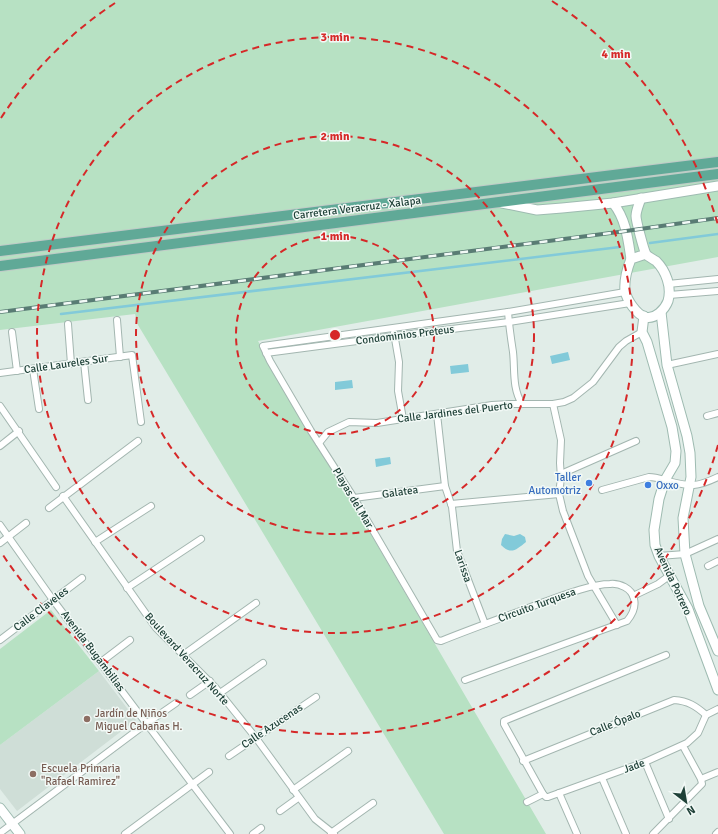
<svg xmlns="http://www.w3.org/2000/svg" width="718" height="834" font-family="Signika,sans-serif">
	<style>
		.built { fill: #cfded7 }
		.green { fill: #b7e1c3 }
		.water { fill: #82cad9 }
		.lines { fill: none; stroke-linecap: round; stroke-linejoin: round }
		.stream { stroke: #82cad9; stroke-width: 2.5 }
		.street-casing { stroke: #a3b6b0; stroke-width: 8 }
		.secondary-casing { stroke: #9ebbb1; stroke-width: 11 }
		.primary-casing { stroke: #c0cac7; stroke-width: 12 }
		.street { stroke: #fff; stroke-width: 6 }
		.secondary { stroke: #fff; stroke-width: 9 }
		.primary { stroke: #60a997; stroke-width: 10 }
		.rail-casing { stroke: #597c74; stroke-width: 4 }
		.rail { stroke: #f2f9f6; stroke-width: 2.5; stroke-dasharray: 8; stroke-linecap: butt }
		.ring { fill: none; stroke: #d62828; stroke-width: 2; stroke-dasharray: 7 5 }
		.shop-dot { fill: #3f7fe0; stroke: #f2f9f6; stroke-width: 1.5 }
		.education-dot { fill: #8d6e63; stroke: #f2f9f6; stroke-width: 1.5 }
		.labels { text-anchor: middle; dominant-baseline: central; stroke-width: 3; stroke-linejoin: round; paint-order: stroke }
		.street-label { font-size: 11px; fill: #1f4138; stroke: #f2f9f6 }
		.shop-label { font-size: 11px; fill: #366cbe; stroke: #f2f9f6; text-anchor: end }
		.education-label { font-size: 11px; fill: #785e54; stroke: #f2f9f6; text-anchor: start }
		.centre { fill: #d62828; stroke: #f2f9f6; stroke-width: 2 }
		.ring-label { font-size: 12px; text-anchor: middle; font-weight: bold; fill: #d62828; stroke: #f2f9f6; stroke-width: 3; stroke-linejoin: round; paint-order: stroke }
	</style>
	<rect width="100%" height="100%" fill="#e1ede8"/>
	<polygon class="built" points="99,671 136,720 17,811 0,789 0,745"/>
	<g class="green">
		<polygon points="0,0 718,0 718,257 258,341 546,834 444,834 138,325 135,314 0,330"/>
		<polygon points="51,610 99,671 0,745 0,649"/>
	</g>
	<g class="water">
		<polygon points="568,352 570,360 552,364 550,356"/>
		<polygon points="468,364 469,372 451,374 450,366"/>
		<polygon points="352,380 353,388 335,390 335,382"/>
		<polygon points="390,457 391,464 376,467 375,459"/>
		<path d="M505 534 514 536 520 534 525 537 526 542C516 550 511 555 501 545L502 539Z"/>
	</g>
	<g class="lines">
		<g class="stream">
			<polyline points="650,243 718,234"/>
			<polyline points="61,314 620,247"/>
		</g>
		<defs>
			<g id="street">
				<polyline points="668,284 718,279"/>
				<polyline points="669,295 718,291"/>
				<path d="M508 312C509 325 511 339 513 352 515 370 512 388 522 404"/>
				<polyline points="117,320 120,357"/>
				<polyline points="68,324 71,364"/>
				<polyline points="12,332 17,371"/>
				<polyline points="394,333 399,362 398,391 403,419"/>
				<polyline points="266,353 395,336 509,322 630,303"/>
				<polyline points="84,362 88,400"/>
				<polyline points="667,365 718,354"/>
				<polyline points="33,369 39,409"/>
				<polyline points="0,373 132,355 141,422"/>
				<polyline points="553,404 561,440 560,463 561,478 559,494 563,511 588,576 617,625"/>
				<polyline points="0,406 56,487"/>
				<polyline points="437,414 445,486 452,507 457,551 485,624"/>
				<polyline points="707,416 718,413"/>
				<polyline points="319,443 328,432 349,422 377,423 492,405 509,404 553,404 564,402 573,398 593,382 619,347 626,341 642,332"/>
				<polyline points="0,446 19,431"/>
				<polyline points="561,474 636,441"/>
				<path d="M602 490 649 477C656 477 661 479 668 481 691 487 697 487 718 477"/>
				<polyline points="63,496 156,628 215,687 256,738 315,819 334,834"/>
				<polyline points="354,498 445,486"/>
				<polyline points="451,504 559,494"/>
				<polyline points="49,508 138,441"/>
				<polyline points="0,525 53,600 230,834"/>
				<polyline points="95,542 151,506"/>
				<polyline points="0,543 26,523"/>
				<polyline points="659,556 685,554 718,539"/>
				<polyline points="708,566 718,561"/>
				<polyline points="127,588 201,539"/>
				<polyline points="633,596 658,584 669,576"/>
				<polyline points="0,640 82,578"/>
				<polyline points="183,655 256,603"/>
				<polyline points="666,655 504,721 504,724 543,794 546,797 548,797 645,762 687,743 698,733 706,715"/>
				<polyline points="101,662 130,640"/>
				<path d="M465 680 627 621C632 615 636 607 634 599 632 588 619 583 610 584 590 584 556 598 536 605 505 617 473 628 441 641L437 640 354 498 311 431 270 361 263 346 508 312 625 292"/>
				<polyline points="220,693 263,663"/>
				<polyline points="190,695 210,681"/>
				<polyline points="706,715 718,709"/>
				<polyline points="229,756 316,697"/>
				<path d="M523 761 674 700C688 701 696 706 706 715"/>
				<polyline points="645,762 669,819"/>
				<polyline points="602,778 626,834"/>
				<polyline points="701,779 718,772"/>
				<polyline points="293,790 348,751"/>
				<polyline points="559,793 577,834"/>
				<polyline points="527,802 543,794"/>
				<polyline points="280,811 298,798"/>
				<polyline points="0,833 147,723 176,703"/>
				<polyline points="331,833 373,803"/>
				<polyline points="125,834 209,772"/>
				<polyline points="253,834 261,828"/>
				<polyline points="653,834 702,784 701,779 683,746"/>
				<polyline points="716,834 718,832"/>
			</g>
			<g id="secondary">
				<path d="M641 198C639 204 636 211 636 216 636 221 644 251 646 254 648 257 653 259 656 261 666 271 672 287 668 301 665 309 655 320 645 317 636 314 627 300 625 291 624 280 627 269 631 259L646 254"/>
				<polyline points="502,203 537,210 562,208 613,203 718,186"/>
				<path d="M613 203C626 219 628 239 631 259"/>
				<polyline points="661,312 667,365 687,436 690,453 691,477 683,518 685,554 699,606 718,651"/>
				<polyline points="644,316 642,332 647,342 672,427 676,451 675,463 665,480 659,499 654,530 655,545 659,556 688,609 718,690"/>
				<polyline points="0,808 20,834"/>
			</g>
			<g id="primary">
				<polyline points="0,251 718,162"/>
				<polyline points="0,266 718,174"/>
			</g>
		</defs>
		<use href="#street" class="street-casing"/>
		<use href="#secondary" class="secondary-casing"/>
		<use href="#primary" class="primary-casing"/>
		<use href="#street" class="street"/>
		<use href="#secondary" class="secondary"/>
		<use href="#primary" class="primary"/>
		<defs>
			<polyline id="rail" points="0,312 626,231 718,218"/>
		</defs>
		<use href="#rail" class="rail-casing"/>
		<use href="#rail" class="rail"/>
	</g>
	<g class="ring">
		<circle cx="335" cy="335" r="99"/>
		<circle cx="335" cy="335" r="199"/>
		<circle cx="335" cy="335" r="298"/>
		<path d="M718 445A398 398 0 0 1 1 552M1 118A398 398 0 0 1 118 1M552 1A398 398 0 0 1 718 225"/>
	</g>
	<g class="shop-dot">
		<circle cx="589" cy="483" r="4"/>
		<circle cx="648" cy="485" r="4"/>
	</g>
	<g class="education-dot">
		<circle cx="87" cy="719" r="4"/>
		<circle cx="33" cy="774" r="4"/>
	</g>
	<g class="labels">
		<g class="street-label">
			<text transform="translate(357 208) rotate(-7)">Carretera Veracruz - Xalapa</text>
			<text transform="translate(405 335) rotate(-7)">Condominios Preteus</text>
			<text transform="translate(66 364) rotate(-8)">Calle Laureles Sur</text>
			<text transform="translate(455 412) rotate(-7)">Calle Jardines del Puerto</text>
			<text transform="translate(400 492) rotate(-8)">Galatea</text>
			<text transform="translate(353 498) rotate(59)">Playas del Mar</text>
			<text transform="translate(463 566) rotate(71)">Larissa</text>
			<text transform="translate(673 581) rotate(65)">Avenida Potrero</text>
			<text transform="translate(537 605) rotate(-20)">Circuito Turquesa</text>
			<text transform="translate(41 609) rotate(-37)">Calle Claveles</text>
			<text transform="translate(93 651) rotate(53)">Avenida Bugambilias</text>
			<text transform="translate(187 659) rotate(48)">Boulevard Veracruz Norte</text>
			<text transform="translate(615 723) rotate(-22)">Calle Ópalo</text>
			<text transform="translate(272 726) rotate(-34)">Calle Azucenas</text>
			<text transform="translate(634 766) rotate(-20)">Jade</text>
		</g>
		<g class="shop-label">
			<text x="581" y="477">Taller<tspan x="581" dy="13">Automotriz</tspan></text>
			<text x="656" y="485" text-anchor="start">Oxxo</text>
		</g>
		<g class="education-label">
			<text x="95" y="713">Jardín de Niños<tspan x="95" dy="13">Miguel Cabañas H.</tspan></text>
			<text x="41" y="768">Escuela Primaria<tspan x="41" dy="13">"Rafael Ramirez"</tspan></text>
		</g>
	</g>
	<circle cx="335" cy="335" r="6" class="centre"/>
	<g class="ring-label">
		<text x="335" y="41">3 min</text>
		<text x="616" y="58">4 min</text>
		<text x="335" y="140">2 min</text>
		<text x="335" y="240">1 min</text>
	</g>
	<g transform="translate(686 802) rotate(149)" stroke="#f2f9f6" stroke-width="3" paint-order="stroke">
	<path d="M0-3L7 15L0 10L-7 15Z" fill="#1f4138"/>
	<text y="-6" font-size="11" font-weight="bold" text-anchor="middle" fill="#1f4138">N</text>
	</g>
</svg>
